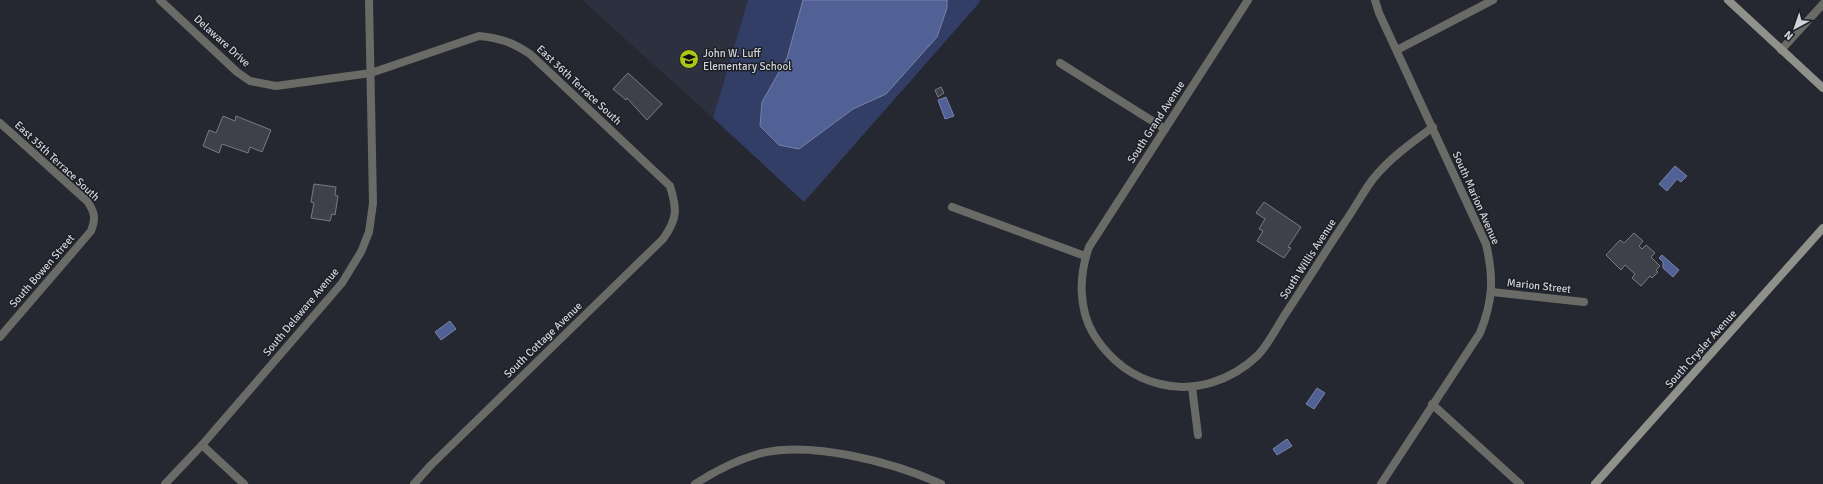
<svg xmlns="http://www.w3.org/2000/svg" width="1823" height="484" font-family="Signika,sans-serif">
	<style>
		.built { fill: #2d313f }
		.green { fill: #323e65 }
		.water { fill: #526195; stroke: #7883a9 }
		.building { fill: #3e414a; stroke: #787b85 }
		.lines { fill: none; stroke-linecap: round; stroke-linejoin: round }
		.lane { stroke: #6a6b67; stroke-width: 8 }
		.street { stroke: #6a6b67; stroke-width: 8 }
		.secondary { stroke: #8f918a; stroke-width: 8 }
		.labels { text-anchor: middle; dominant-baseline: central; stroke-width: 3; stroke-linejoin: round; paint-order: stroke }
		.street-label { font-size: 11px; fill: #d1d3d8; stroke: #1c1f26 }
		.poi-label { font-size: 11px; fill: #d1d3d8; stroke: #1c1f26; text-anchor: start }
	</style>
	<rect width="100%" height="100%" fill="#252830"/>
	<polygon class="built" points="582,0 748,0 713,118"/>
	<polygon class="green" points="748,0 803,0 787,58 762,102 760,126 779,145 799,149 853,109 886,94 947,8 947,0 979,0 980,2 804,202 713,118"/>
	<g class="water">
		<polygon points="803,0 947,0 947,8 937,37 886,94 853,109 799,149 779,145 760,126 762,102 787,58"/>
		<polygon points="946,97 954,116 945,119 938,100"/>
		<polygon points="1675,166 1687,176 1681,182 1677,179 1667,191 1659,184"/>
		<polygon points="1662,255 1679,270 1673,277 1663,268 1663,262 1659,258"/>
		<polygon points="450,321 456,329 441,340 435,332"/>
		<polygon points="1317,388 1325,393 1314,409 1306,404"/>
		<polygon points="1287,439 1292,446 1277,455 1273,449"/>
	</g>
	<g class="building">
		<polygon points="628,73 662,104 647,120 627,98 626,100 613,89"/>
		<polygon points="941,87 944,93 938,97 935,90"/>
		<polygon points="223,116 235,121 236,116 271,130 262,152 250,147 248,153 222,144 219,153 203,146 209,130 216,133"/>
		<polygon points="314,184 336,187 335,195 338,196 335,215 332,214 330,221 311,218 314,203 311,202"/>
		<polygon points="1264,202 1301,227 1288,247 1291,248 1284,258 1257,241 1263,231 1259,229 1265,219 1256,213"/>
		<polygon points="1634,233 1643,241 1639,246 1642,249 1646,245 1655,253 1651,257 1660,266 1656,270 1658,272 1652,278 1650,276 1641,286 1632,278 1635,274 1625,265 1621,270 1606,255 1620,240 1624,243"/>
	</g>
	<g class="lines">
		<polyline class="lane" points="1781,50 1823,4"/>
		<g class="street">
			<path d="M160 0 237 72 250 81 276 86 371 73 479 36C500 38 512 42 530 54L670 186C677 209 678 218 663 239L431 465 414 484"/>
			<path d="M1248 0 1089 247C1079 275 1078 309 1094 335 1110 360 1131 377 1160 384 1195 393 1232 380 1257 356 1267 347 1278 325 1286 313 1306 283 1325 252 1345 222 1355 208 1363 192 1373 179 1390 158 1411 143 1433 127"/>
			<path d="M1375 0 1379 13 1486 244C1494 278 1493 301 1480 333L1381 484"/>
			<polyline points="1397,50 1493,0"/>
			<polyline points="1060,63 1165,129"/>
			<path d="M0 123 87 201C95 212 96 219 91 231L0 337"/>
			<polyline points="952,207 1085,256"/>
			<polyline points="1492,292 1584,302"/>
			<polyline points="1192,387 1198,435"/>
			<polyline points="1432,404 1520,484"/>
			<polyline points="202,445 244,484"/>
			<polyline points="165,484 202,445 342,283 361,252 369,232 373,203 369,0"/>
			<path d="M695 484C715 471 734 461 758 454 809 440 893 462 941 484"/>
		</g>
		<g class="secondary">
			<polyline points="1728,0 1823,88"/>
			<polyline points="1595,484 1823,228"/>
		</g>
	</g>
	<defs>
		<symbol id="school-disc" viewBox="-11 -11 22 22"><circle r="9.5" fill="#abc614" stroke="#1c1f26"/><path d="M0-5L7-2L0 1L-7-2ZM-4 1L0 2.5L4 1V4Q0 6-4 4Z" fill="#111"/></symbol>
	</defs>
	<g fill-rule="evenodd">
		<use href="#school-disc" x="678" y="48" width="22" height="22"/>
	</g>
	<g class="labels">
		<g class="street-label">
			<text transform="translate(222 41) rotate(42)">Delaware Drive</text>
			<text transform="translate(579 85) rotate(43)">East 36th Terrace South</text>
			<text transform="translate(1156 122) rotate(-57)">South Grand Avenue</text>
			<text transform="translate(57 161) rotate(43)">East 35th Terrace South</text>
			<text transform="translate(1476 198) rotate(66)">South Marion Avenue</text>
			<text transform="translate(1308 259) rotate(-57)">South Willis Avenue</text>
			<text transform="translate(42 271) rotate(-49)">South Bowen Street</text>
			<text transform="translate(1539 286) rotate(6)">Marion Street</text>
			<text transform="translate(301 312) rotate(-50)">South Delaware Avenue</text>
			<text transform="translate(543 340) rotate(-44)">South Cottage Avenue</text>
			<text transform="translate(1701 349) rotate(-48)">South Crysler Avenue</text>
		</g>
		<g class="poi-label">
			<text x="703" y="53">John W. Luff<tspan x="703" dy="13">Elementary School</tspan></text>
		</g>
	</g>
	<g transform="translate(1795 28) rotate(220)" stroke="#1c1f26" stroke-width="3" paint-order="stroke">
	<path d="M0-3L7 15L0 10L-7 15Z" fill="#d1d3d8"/>
	<text y="-6" font-size="11" font-weight="bold" text-anchor="middle" fill="#d1d3d8">N</text>
	</g>
</svg>
